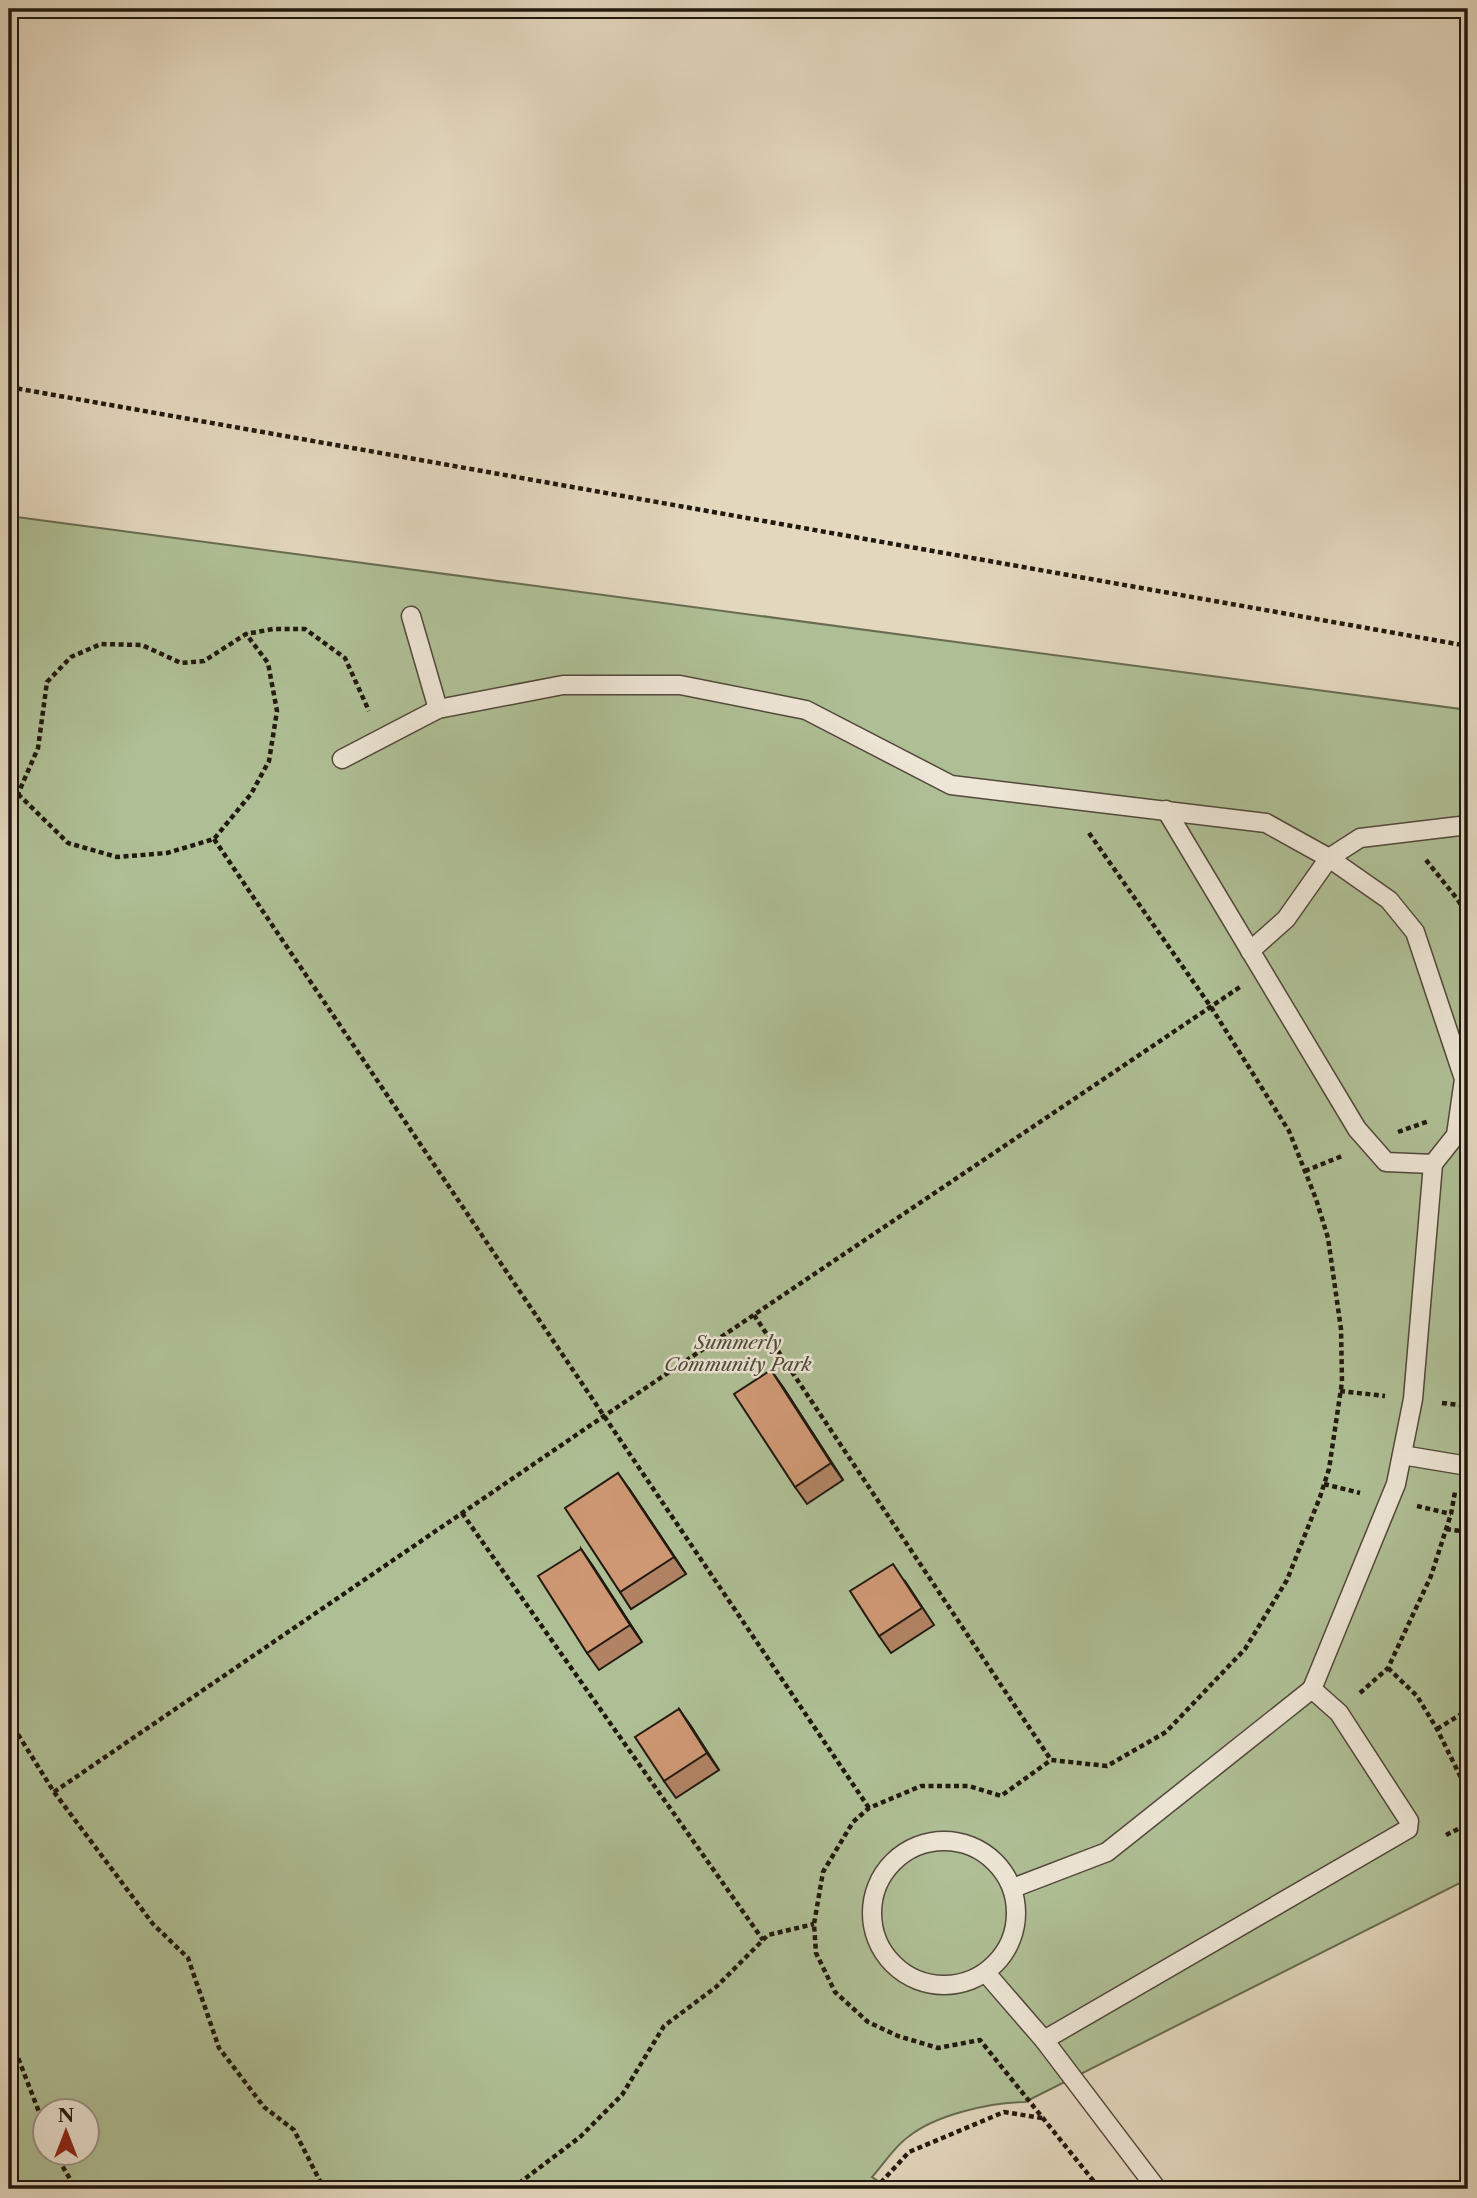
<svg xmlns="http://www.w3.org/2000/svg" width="1477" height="2198" font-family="'Libre Caslon Text',serif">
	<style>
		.green { fill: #afbf95; stroke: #686c52; stroke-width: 2; fill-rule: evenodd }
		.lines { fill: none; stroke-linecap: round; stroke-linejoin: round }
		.lane-casing { stroke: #52483b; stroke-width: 21 }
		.path { stroke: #21190f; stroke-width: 4.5; stroke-dasharray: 5 3.5; stroke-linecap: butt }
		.lane { stroke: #ede5d5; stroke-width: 18 }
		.wall { fill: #b18364; stroke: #21190f; stroke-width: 2 }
		.shaded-wall { fill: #906a51; stroke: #21190f; stroke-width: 2 }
		.building { fill: #ce9874; stroke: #21190f; stroke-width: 2 }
		.labels { text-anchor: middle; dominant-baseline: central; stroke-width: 5; stroke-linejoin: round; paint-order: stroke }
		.park-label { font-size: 19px; font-style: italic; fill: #4c4b37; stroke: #ede5d5 }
	</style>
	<rect width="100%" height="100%" fill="#e3d7be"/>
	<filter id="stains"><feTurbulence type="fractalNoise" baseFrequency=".00286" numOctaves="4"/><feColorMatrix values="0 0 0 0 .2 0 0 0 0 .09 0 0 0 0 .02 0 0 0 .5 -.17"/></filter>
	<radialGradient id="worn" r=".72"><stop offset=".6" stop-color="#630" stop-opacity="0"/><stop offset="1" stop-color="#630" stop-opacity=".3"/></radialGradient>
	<path class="green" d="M9 516 1468 710V1879L1025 2102C991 2102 935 2115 908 2137 894 2147 883 2165 872 2177L890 2189H9ZM46 2110H88V2152H46Z"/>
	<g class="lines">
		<defs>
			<g id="lane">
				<polyline points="411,616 438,709"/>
				<polyline points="342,759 438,709 563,685 680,685 806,710 951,785 1266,823 1329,858 1389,900 1415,932 1464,1079 1456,1135 1433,1164 1413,1399 1396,1484 1312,1689"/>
				<polyline points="1166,810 1357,1129 1386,1162 1433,1164"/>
				<polyline points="1250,951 1286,919 1329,858 1360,838 1468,825"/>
				<polyline points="1402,1455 1468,1466"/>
				<circle cx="944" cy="1913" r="72"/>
				<polyline points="1013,1888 1107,1852 1312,1689 1339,1713 1409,1821 1408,1829 1044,2040"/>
				<polyline points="986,1973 1044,2040 1157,2189"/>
			</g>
		</defs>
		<use href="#lane" class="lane-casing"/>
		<g class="path">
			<polyline points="9,387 1468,646"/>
			<polyline points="18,794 68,843 117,857 167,853 214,839 251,794 269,761 277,711 268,663 246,634"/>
			<polyline points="9,800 18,794 38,748 47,682 71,657 101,644 142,645 181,663 204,661 246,634 273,629 305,629 345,658 369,711"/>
			<polyline points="1089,833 1211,1007 1289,1131 1316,1199 1328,1238 1341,1329 1342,1382 1329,1469 1320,1497 1287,1580 1245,1649 1166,1732 1107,1766 1051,1760 1001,1796 969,1786 921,1786 869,1808 853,1822 823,1872 814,1924 816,1953 835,1992 868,2022 898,2036 938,2048 980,2040 1100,2189"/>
			<polyline points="214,839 869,1808"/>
			<polyline points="1426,860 1458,900 1468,918"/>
			<polyline points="1398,1132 1429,1121"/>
			<polyline points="1305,1171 1342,1156"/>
			<polyline points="754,1315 1051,1760"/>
			<polyline points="1340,1391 1385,1396"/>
			<polyline points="1442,1403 1468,1406"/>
			<polyline points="1464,1436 1468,1414"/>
			<polyline points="1324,1484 1360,1493"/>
			<polyline points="1417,1506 1451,1514"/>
			<polyline points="462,1513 763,1940"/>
			<polyline points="1446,1529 1468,1532"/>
			<polyline points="1388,1668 1417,1696 1437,1729 1468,1792"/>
			<polyline points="1360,1693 1388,1668 1431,1576 1451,1514 1455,1492"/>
			<polyline points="9,1720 54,1792 153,1924 188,1958 219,2048 264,2107 294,2130 324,2189"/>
			<polyline points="1437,1729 1468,1710"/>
			<polyline points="54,1792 604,1416 1240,987"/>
			<polyline points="1446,1835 1468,1824"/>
			<polyline points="9,2026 10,2037 46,2130"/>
			<polyline points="54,2152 76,2189"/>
			<polyline points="486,2189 514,2187 580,2137 622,2095 664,2026 716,1987 768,1935 814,1924"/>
			<polyline points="875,2189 909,2152 1004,2112 1042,2118"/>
		</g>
		<use href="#lane" class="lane"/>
	</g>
	<g class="wall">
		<polygon points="783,1387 843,1480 807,1504 795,1487"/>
		<polygon points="630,1490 686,1574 631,1609 620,1592"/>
		<polygon points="581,1549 642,1642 599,1670 587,1653"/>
		<polygon points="905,1581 934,1625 891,1653 879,1636"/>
		<polygon points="679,1709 719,1770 676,1798 664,1781"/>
	</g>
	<g class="shaded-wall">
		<polygon points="771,1370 783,1387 843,1480 831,1463"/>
		<polygon points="618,1473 630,1490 686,1574 674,1557"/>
		<polygon points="581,1549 593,1566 642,1642 630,1625"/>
		<polygon points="679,1709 691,1726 719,1770 707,1753"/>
	</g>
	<g class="building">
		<polygon points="771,1370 831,1463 795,1487 734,1394"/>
		<polygon points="618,1473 674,1557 620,1592 565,1508"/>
		<polygon points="581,1549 630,1625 587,1653 538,1576"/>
		<polygon points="893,1564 922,1608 879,1636 850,1591"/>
		<polygon points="679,1709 707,1753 664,1781 635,1737"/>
	</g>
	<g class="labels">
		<g class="park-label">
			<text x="738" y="1342">Summerly<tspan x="738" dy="22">Community Park</tspan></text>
		</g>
	</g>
	<rect width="1477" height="2198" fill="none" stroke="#e3d7be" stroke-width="35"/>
	<rect x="10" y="10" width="1456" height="2177" fill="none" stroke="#21190f" stroke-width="3.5"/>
	<rect x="18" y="18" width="1442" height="2163" fill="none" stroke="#21190f" stroke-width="2"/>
	<g transform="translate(66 2132)"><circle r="33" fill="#ede5d5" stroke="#9b9386" stroke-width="2"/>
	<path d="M0-5L12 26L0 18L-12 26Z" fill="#8f2418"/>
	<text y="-10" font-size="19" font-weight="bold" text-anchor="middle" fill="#21190f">N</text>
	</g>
	<rect width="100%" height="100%" filter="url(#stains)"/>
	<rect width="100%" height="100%" fill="url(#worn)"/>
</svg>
